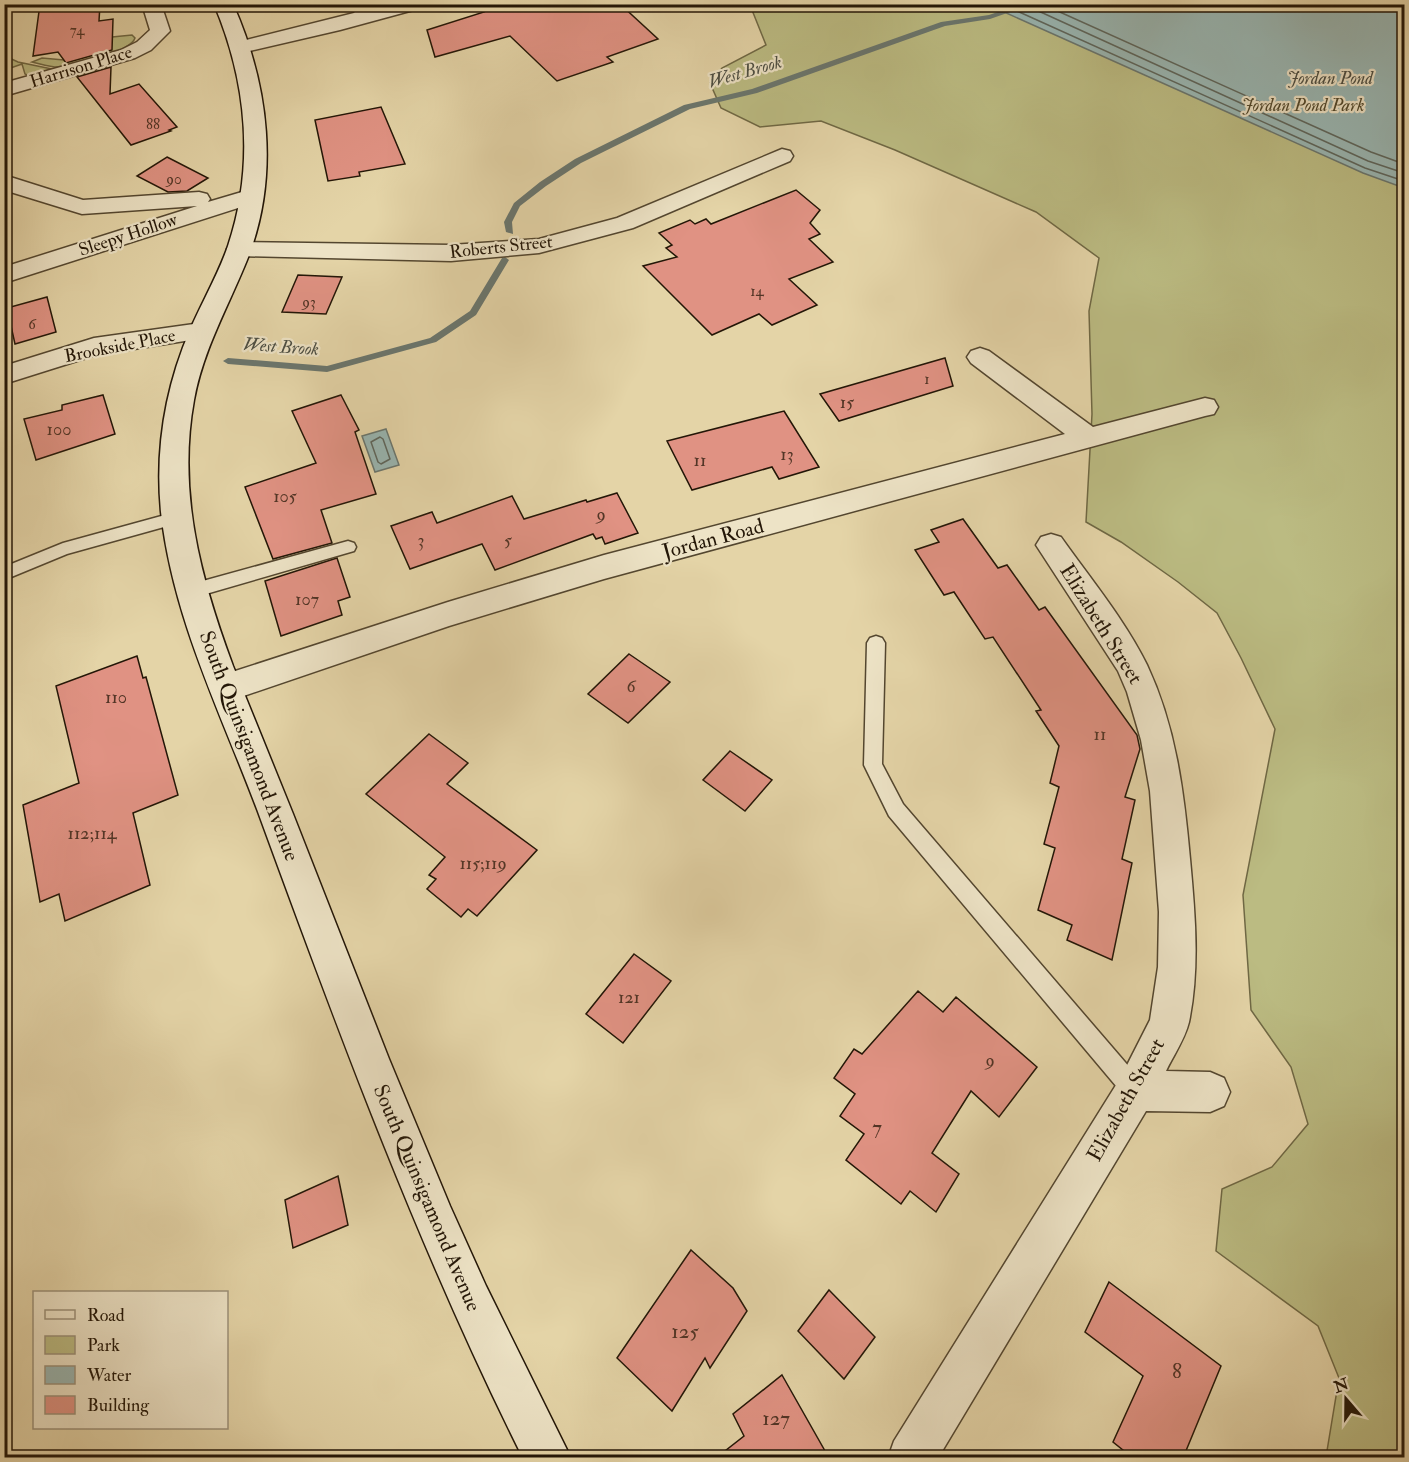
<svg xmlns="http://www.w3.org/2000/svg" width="1409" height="1462" font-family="'IM FELL Double Pica',serif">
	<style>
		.green { fill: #bbbb82; stroke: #6f6844; stroke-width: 1.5 }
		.water { fill: #99b6b2; stroke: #6a766e; stroke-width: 1.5 }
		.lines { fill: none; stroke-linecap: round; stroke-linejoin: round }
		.shore { stroke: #5e665c; stroke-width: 1.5 }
		.stream { fill: #6a766e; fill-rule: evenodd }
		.building { fill: #e09283; stroke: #231607; stroke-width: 1.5 }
		.service-casing { stroke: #53462f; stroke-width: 3 }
		.minor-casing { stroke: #53462f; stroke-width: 3 }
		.tertiary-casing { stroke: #53462f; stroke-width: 3 }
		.secondary-casing { stroke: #231607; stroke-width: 3 }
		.service { fill: #ede3c6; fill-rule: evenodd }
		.minor { fill: #ede3c6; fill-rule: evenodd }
		.tertiary { fill: #ede3c6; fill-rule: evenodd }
		.secondary { fill: #ede3c6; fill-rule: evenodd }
		.labels { text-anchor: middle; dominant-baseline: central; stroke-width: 4.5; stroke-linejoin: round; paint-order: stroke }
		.far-number-label { font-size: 15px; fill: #523526 }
		.far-street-label { font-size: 18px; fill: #231607; stroke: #ede3c6 }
		.far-water-label { font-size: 18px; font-style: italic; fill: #4c4e43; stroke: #ede3c6 }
		.far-park-label { font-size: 18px; font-style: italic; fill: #51482c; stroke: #ede3c6 }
		.number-label { font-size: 18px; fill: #523526 }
		.street-label { font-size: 21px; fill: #231607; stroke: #ede3c6 }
		.near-number-label { font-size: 21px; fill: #523526 }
	</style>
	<rect width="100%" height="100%" fill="#e4d4a7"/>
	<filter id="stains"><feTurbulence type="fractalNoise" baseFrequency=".00333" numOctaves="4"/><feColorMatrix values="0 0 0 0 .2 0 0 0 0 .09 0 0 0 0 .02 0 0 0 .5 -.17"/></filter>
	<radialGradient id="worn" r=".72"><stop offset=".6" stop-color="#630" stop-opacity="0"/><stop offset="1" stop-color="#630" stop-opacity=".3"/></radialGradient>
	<g class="green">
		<polygon points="750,5 1404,5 1404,1457 1326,1457 1339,1378 1318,1326 1216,1251 1222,1189 1272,1167 1308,1124 1291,1067 1251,1010 1243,895 1275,729 1241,658 1217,613 1178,582 1121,542 1086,522 1092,414 1089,311 1099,258 1036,212 895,150 821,121 760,127 721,108 710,83 722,68 766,45"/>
		<path d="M132 35 135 38C131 51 76 66 61 67 52 68 41 64 32 62L42 58 64 60 112 37Z"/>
		<polygon points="5,56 18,62 52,69 29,76 25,74 22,64 5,70"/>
	</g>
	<g class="water">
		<polygon points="1012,4 1404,5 1404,188 1363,173 1004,12"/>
		<polygon points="386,429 399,465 375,472 362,436"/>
	</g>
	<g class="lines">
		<g class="shore">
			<polyline points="1016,4 1017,11 1365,168 1404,181"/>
			<polyline points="1023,4 1368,161 1404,173"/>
			<polyline points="1042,4 1371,152 1404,164"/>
			<polygon points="380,437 383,439 390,459 381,464 378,462 371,442"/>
		</g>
		<g class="stream">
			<polygon points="1021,4 1033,4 990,19 945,26 757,93 690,109 581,163 546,186 520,206 512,222 513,234 506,232 504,222 514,203 540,182 575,159 684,105 752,89 941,22 989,15"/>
			<polygon points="505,257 509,260 476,315 436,342 327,372 228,364 223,361 228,358 327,366 430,338 470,311 502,258"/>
		</g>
	</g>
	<g class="building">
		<polygon points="40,4 100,4 99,21 113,19 112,50 66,63 58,52 33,56"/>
		<polygon points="476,4 620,4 658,39 607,57 613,62 557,81 510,36 435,57 427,30 484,12"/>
		<polygon points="111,67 110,94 139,84 177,127 169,130 171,131 131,145 77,77"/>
		<polygon points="381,107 405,164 359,172 360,176 328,181 315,120"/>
		<polygon points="167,157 208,178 187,191 168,192 137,176"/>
		<polygon points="796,190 820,210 810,223 820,234 809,239 833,262 789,279 817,305 772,325 759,314 712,335 643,266 677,257 666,248 672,245 659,233 690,220 695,224 706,219 711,224"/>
		<polygon points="298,275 342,277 326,314 282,312"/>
		<polygon points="47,297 56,332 15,344 7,308"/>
		<polygon points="945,358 953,386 839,421 820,394"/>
		<polygon points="103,395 115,434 36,460 24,419 62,410 62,405"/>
		<polygon points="341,395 359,430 355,432 376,494 321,510 332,543 273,559 245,487 316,463 292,411"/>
		<polygon points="784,411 819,467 779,479 772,467 692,490 667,441"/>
		<polygon points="617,493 638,533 605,544 602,537 596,539 593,534 495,570 482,544 410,569 391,526 432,512 437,523 512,496 524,519 586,500 587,502"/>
		<polygon points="963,519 998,568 1007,565 1039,610 1045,607 1137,735 1140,749 1125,797 1135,800 1122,859 1132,863 1112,960 1067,940 1072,925 1038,910 1055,848 1044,844 1059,787 1050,783 1059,746 1036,711 1041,710 993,637 985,639 954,592 944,595 915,550 939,542 931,530"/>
		<polygon points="337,558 350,597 338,601 342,615 281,636 265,581"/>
		<polygon points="629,654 670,682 628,723 588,694"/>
		<polygon points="137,656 143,678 146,677 178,795 133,813 150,885 65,921 59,894 40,902 23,805 79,783 56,686"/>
		<polygon points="429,734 468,763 447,784 537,850 477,916 468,909 461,917 427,889 436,879 429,875 445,857 366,794"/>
		<polygon points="730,751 772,780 745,811 703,780"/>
		<polygon points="634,954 671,981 623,1043 586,1014"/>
		<polygon points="918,991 943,1012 956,997 1037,1067 999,1117 971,1091 932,1153 959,1174 936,1212 910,1191 901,1204 846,1160 864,1134 840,1116 855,1094 834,1078 854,1049 862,1054"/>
		<polygon points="338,1176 348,1225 293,1248 285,1200"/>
		<polygon points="691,1250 733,1288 747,1311 710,1368 705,1358 672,1411 617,1358"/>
		<polygon points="1109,1282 1221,1366 1183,1458 1133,1458 1113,1442 1143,1376 1085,1332"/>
		<polygon points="829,1290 875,1337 844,1379 798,1331"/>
		<polygon points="782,1375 829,1458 716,1458 744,1436 733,1414"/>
	</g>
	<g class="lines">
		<defs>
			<g id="service">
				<polygon points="350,4 361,4 368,19 367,21 359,21"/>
				<polygon points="176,512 182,514 184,518 182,522 67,554 4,580 4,567 63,543"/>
				<polygon points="348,541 354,543 356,547 354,551 192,598 186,596 184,591 186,586 192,584"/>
				<polygon points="876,636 882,638 885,643 882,764 903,804 1143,1083 1146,1091 1143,1099 1135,1102 1127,1099 889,816 864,765 867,643 870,638"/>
			</g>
			<g id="minor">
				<polygon points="142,4 161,4 170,31 151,50 135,58 4,96 4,83 121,50 137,42 150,30"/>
				<polygon points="782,149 790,151 793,156 790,161 633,228 539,253 451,261 239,256 231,254 227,249 231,244 239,242 451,245 539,239 617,218"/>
				<polygon points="4,175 83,200 199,192 207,194 210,199 208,202 252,189 260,191 263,196 260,201 4,283 4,267 197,206 82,214 4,190"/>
				<polygon points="201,323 210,325 214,331 210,337 96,355 4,384 4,366 94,338"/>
				<polygon points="980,348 989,351 1093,427 1205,398 1214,400 1218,407 1214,414 1205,416 604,579 449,626 226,702 215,698 210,688 215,678 226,674 448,602 604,555 1065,434 971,363 967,357 971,351"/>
				<path d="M1051 534 1061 537C1090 578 1125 620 1147 665 1176 727 1184 792 1190 859 1195 913 1200 968 1189 1022 1185 1039 1173 1056 1166 1071L1210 1072 1224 1078 1230 1092 1224 1106 1210 1112 1146 1111 938 1458H888L894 1441 1121 1077 1150 1020 1158 967 1159 912 1150 791 1141 740 1127 692 1118 671 1036 545 1041 537Z"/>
			</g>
			<polygon id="tertiary" points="390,4 423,4 421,8 340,30 241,53 234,51 231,47 234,43"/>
			<path id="secondary" d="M214 4H233C269 85 280 177 247 260 228 307 203 350 194 400 177 493 201 580 233 666L293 814 389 1059 450 1206 486 1286 571 1458H523C420 1252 340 1036 261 820 224 719 173 621 161 512 155 450 165 388 190 330 202 302 218 275 228 246 255 165 247 82 214 4Z"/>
		</defs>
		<use href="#service" class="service-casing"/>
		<use href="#minor" class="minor-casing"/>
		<use href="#tertiary" class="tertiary-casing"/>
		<use href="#secondary" class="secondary-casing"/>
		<use href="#service" class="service"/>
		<use href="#minor" class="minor"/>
		<use href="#tertiary" class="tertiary"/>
		<use href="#secondary" class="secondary"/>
	</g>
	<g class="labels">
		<g class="far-number-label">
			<text x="77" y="30">74</text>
			<text x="153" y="124">88</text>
			<text x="174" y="179">90</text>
			<text x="757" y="291">14</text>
			<text x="309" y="302">93</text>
			<text x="32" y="324">6</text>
			<text x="927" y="379">1</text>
		</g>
		<g class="far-street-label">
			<text transform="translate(81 67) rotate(-17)">Harrison Place</text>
			<text transform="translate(128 235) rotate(-18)">Sleepy Hollow</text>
			<text transform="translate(501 247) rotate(-6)">Roberts Street</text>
			<text transform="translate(120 346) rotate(-11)">Brookside Place</text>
		</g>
		<g class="far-water-label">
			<text transform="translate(745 72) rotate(-16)">West Brook</text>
			<text x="1330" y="78">Jordan Pond</text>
			<text transform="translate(281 347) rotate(4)">West Brook</text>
		</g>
		<g class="far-park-label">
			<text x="1303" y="105">Jordan Pond Park</text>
		</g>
		<g class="number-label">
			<text x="847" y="402">15</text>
			<text x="59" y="429">100</text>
			<text x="787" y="454">13</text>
			<text x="700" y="460">11</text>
			<text x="285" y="496">105</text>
			<text x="601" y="514">9</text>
			<text x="421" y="540">3</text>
			<text x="508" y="540">5</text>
			<text x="307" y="599">107</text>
			<text x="631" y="686">6</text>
			<text x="116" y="697">110</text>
			<text x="1100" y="734">11</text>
			<text x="92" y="833">112;114</text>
			<text x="483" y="863">115;119</text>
			<text x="629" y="997">121</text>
			<text x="990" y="1060">9</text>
		</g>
		<g class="street-label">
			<text transform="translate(713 539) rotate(-15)">Jordan Road</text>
			<text transform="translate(1101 624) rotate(58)">Elizabeth Street</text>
			<text transform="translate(249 746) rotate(69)">South Quinsigamond Avenue</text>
			<text transform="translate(1126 1100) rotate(-61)">Elizabeth Street</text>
			<text transform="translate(427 1198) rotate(67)">South Quinsigamond Avenue</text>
		</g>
		<g class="near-number-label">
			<text x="877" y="1127">7</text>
			<text x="685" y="1331">125</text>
			<text x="1177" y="1371">8</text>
			<text x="776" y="1418">127</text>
		</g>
	</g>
	<rect width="1409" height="1462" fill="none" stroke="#e4d4a7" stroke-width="24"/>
	<rect x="6" y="6" width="1397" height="1450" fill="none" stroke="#231607" stroke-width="3"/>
	<rect x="12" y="12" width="1385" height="1438" fill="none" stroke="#231607" stroke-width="1.5"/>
	<rect x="33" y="1291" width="195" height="138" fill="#ede3c6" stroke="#9c917a" stroke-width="1.5"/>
	<rect x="45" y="1310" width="30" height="9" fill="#ede3c6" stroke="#9c917a" stroke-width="1.5"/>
	<text x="87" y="1321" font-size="18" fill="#231607">Road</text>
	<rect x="45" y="1336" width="30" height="18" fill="#bbbb82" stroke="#9c917a" stroke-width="1.5"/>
	<text x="87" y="1351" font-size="18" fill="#231607">Park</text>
	<rect x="45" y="1366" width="30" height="18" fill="#99b6b2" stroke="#9c917a" stroke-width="1.5"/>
	<text x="87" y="1381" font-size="18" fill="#231607">Water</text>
	<rect x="45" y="1396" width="30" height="18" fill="#e09283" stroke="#9c917a" stroke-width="1.5"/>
	<text x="87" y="1411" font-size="18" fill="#231607">Building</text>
	<g transform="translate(1346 1399) rotate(340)" stroke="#ede3c6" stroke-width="4.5" paint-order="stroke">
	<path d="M0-4.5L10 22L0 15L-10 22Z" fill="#231607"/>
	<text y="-9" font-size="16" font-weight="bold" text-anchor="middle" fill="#231607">N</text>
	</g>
	<rect width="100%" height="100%" filter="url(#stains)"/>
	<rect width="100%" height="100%" fill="url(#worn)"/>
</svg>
